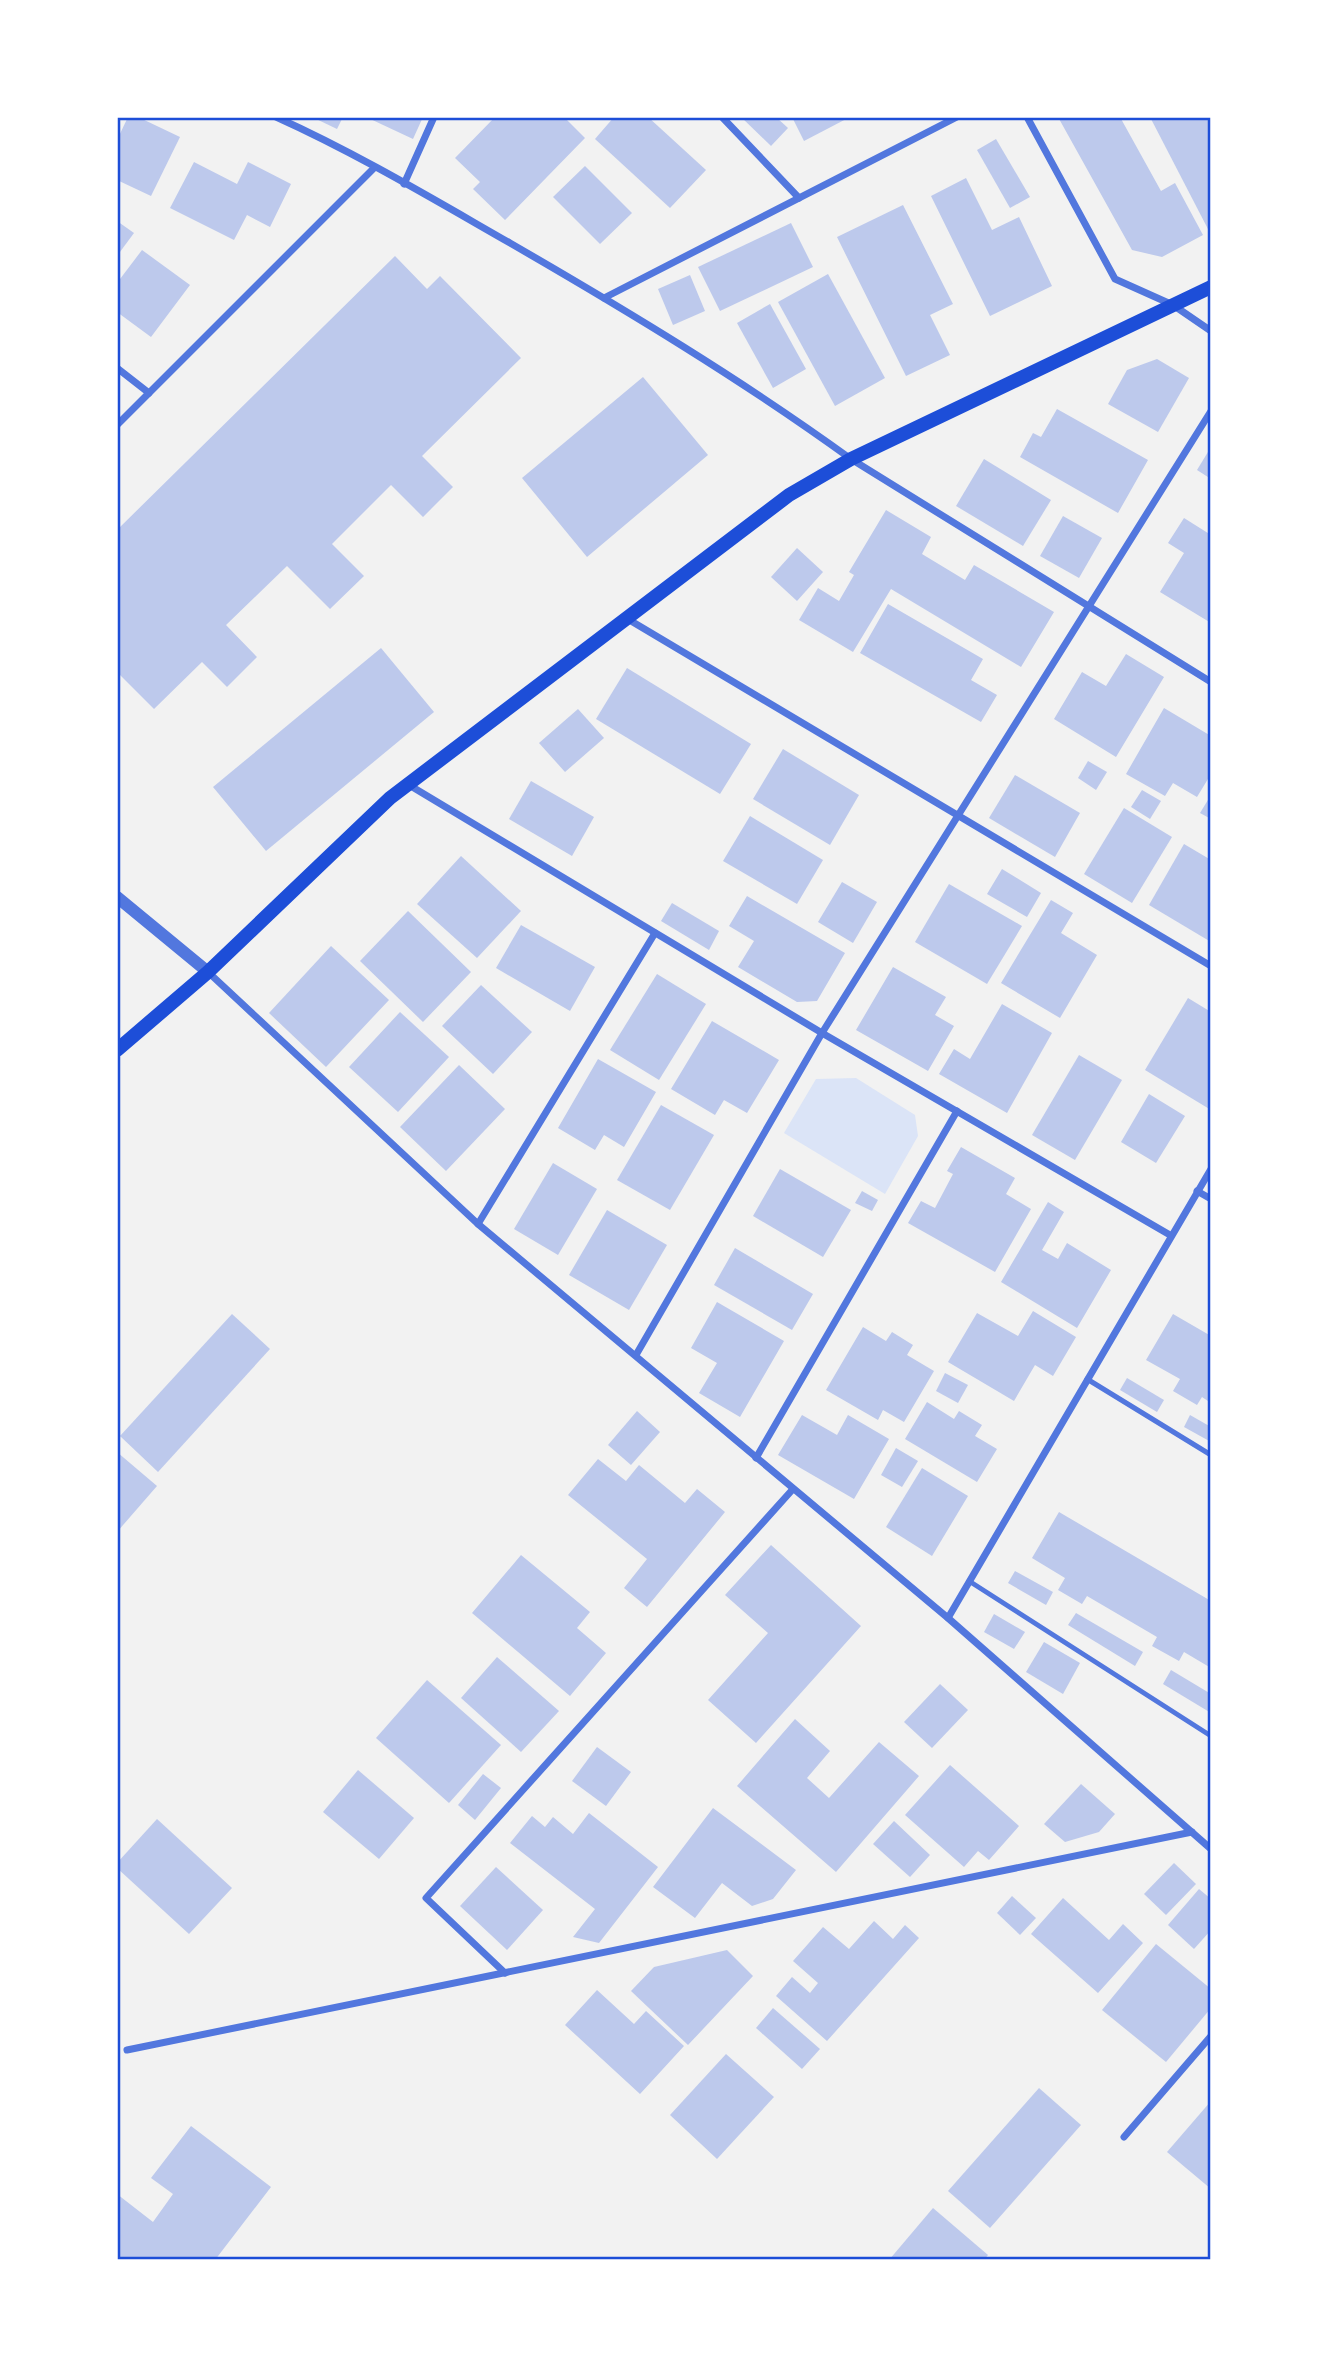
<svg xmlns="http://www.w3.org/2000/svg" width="1328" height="2377" font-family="'Alegreya Sans',sans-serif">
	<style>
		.green { fill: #dbe4f7 }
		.building { fill: #bdc9ec }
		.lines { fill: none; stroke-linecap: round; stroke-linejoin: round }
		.service { stroke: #5277de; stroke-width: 5 }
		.minor { stroke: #5277de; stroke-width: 7 }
		.tertiary { stroke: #5277de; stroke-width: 12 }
		.secondary { stroke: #1d4ed8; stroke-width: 14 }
		.neatline { fill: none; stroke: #1d4ed8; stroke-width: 2.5 }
	</style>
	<rect width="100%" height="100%" fill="#f2f2f2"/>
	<polygon class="green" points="856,1078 915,1115 918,1136 885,1194 784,1133 816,1079"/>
	<g class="building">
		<polygon points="128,117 138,117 180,137 151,196 117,180 117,140"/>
		<polygon points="312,117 343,117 337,129"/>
		<polygon points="366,117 423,117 413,139"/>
		<polygon points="495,117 564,117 585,138 505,220 473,189 480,182 455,158"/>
		<polygon points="614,117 648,117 706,170 670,208 595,139"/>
		<polygon points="741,117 776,117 788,128 771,146"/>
		<polygon points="792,117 850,117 804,141"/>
		<polygon points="1058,117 1120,117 1161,191 1175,183 1203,235 1162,257 1132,250"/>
		<polygon points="1150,117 1211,117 1211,230 1209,231"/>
		<polygon points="996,139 1030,197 1010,208 977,150"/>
		<polygon points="194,162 237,184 248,162 291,184 270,227 247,215 234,240 170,208"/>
		<polygon points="585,166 632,213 600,244 553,197"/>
		<polygon points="966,178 992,230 1019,217 1052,286 990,316 931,196"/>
		<polygon points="903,205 953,304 930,315 950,355 906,376 837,237"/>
		<polygon points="117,221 134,233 117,256"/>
		<polygon points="791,223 813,267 720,311 698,267"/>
		<polygon points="142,250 190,285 151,337 117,312 117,283"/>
		<polygon points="395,256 427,289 440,276 521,358 422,456 453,487 423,517 391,485 332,544 364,576 330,609 287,566 226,625 257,657 227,687 202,662 154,709 117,672 117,530"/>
		<polygon points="828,274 885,378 835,406 778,302"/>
		<polygon points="690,275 705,311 673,325 658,289"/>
		<polygon points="770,304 806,369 773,388 737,323"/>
		<polygon points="1157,359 1189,378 1158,432 1108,404 1127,370"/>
		<polygon points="643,377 708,455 587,557 522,478"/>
		<polygon points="1057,409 1148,460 1118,513 1020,457 1033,433 1041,437"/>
		<polygon points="1211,447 1211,479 1197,470"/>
		<polygon points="984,459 1051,500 1023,546 956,506"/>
		<polygon points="886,510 931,537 922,554 965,580 974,565 1054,612 1021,667 891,589 853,652 799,620 818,588 839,601 854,575 849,572"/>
		<polygon points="1063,516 1102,538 1079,578 1040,556"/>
		<polygon points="1184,518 1211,535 1211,623 1160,592 1184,553 1168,543"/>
		<polygon points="797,548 823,572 797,601 771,577"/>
		<polygon points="888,604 983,659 971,680 997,695 981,722 860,653"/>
		<polygon points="381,648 434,712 266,851 213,787"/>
		<polygon points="1126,654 1164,677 1116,757 1054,719 1082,672 1106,686"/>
		<polygon points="627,668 751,744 720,794 596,719"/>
		<polygon points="1164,708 1211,736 1211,774 1197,797 1173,783 1165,796 1126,774"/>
		<polygon points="578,709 604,738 565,772 539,743"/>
		<polygon points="783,749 859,795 830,845 753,799"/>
		<polygon points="1088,761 1107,772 1096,790 1078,778"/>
		<polygon points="1015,775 1080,813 1055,857 989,818"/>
		<polygon points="531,781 594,817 572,856 509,819"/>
		<polygon points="1142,790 1161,801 1150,819 1131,807"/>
		<polygon points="1211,795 1211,819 1200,813"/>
		<polygon points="1124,808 1172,837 1132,903 1084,874"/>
		<polygon points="750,816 823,860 797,904 723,861"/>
		<polygon points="1184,844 1211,860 1211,942 1149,905"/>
		<polygon points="461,856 521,911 477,958 417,904"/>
		<polygon points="1002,869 1041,893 1027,917 987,894"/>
		<polygon points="842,882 877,902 853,943 818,922"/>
		<polygon points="949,884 1022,926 987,984 915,942"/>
		<polygon points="747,896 845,953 817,1001 797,1002 738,967 754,941 729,926"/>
		<polygon points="1051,900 1073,913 1061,933 1097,955 1060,1018 1001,983"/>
		<polygon points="672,903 719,931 709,950 661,921"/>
		<polygon points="408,911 471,972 423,1022 360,961"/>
		<polygon points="521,925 595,967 570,1011 496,968"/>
		<polygon points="331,946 389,1000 326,1067 269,1013"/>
		<polygon points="893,967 946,997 935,1015 954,1026 928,1071 856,1030"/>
		<polygon points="657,974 706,1004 659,1080 610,1050"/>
		<polygon points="481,985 532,1032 493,1074 442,1026"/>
		<polygon points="1188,998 1211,1012 1211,1110 1145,1070"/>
		<polygon points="1002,1004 1052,1033 1007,1113 939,1074 954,1049 970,1059"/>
		<polygon points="400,1012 449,1057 398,1112 349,1067"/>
		<polygon points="712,1021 779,1060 747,1113 724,1100 715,1115 671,1089"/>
		<polygon points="1079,1055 1122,1080 1075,1160 1032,1135"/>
		<polygon points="598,1059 656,1092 624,1147 604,1135 595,1150 558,1128"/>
		<polygon points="459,1065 505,1109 446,1171 400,1127"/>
		<polygon points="1149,1094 1185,1116 1156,1163 1121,1142"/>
		<polygon points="661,1105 714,1135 670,1210 617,1180"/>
		<polygon points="961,1147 1015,1178 1006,1194 1031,1209 995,1272 908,1223 921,1201 935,1208 953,1174 947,1171"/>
		<polygon points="553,1163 597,1189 558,1255 514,1229"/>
		<polygon points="780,1169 851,1210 823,1257 753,1216"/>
		<polygon points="862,1191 878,1200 872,1211 855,1203"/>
		<polygon points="1048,1202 1064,1212 1042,1250 1058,1259 1067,1243 1111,1270 1077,1328 1001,1282"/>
		<polygon points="607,1210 667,1245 629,1310 569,1275"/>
		<polygon points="735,1248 813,1294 792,1330 714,1285"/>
		<polygon points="717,1302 784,1341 740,1417 699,1393 717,1363 691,1348"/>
		<polygon points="1033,1311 1076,1337 1053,1376 1035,1365 1014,1401 948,1362 977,1313 1018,1336"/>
		<polygon points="232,1314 270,1349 158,1472 120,1436"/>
		<polygon points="1173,1314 1211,1336 1211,1403 1202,1397 1197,1405 1173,1391 1180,1379 1146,1360"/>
		<polygon points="863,1327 886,1341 892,1332 913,1345 907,1355 934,1371 904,1422 883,1410 878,1420 826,1390"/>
		<polygon points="945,1373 968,1385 958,1403 936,1391"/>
		<polygon points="1127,1378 1164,1400 1157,1412 1120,1390"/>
		<polygon points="927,1402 954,1419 959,1411 982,1425 975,1436 997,1449 977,1482 905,1439"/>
		<polygon points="637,1411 660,1432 631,1465 608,1445"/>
		<polygon points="802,1415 837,1435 848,1415 889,1439 854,1499 778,1455"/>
		<polygon points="1190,1415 1211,1427 1211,1442 1184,1427"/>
		<polygon points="896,1448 918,1461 902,1487 881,1475"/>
		<polygon points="117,1452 157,1486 117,1532"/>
		<polygon points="598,1459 626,1481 639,1465 685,1503 697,1489 725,1512 647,1607 624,1588 647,1559 568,1495"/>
		<polygon points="922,1468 968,1496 932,1556 886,1527"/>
		<polygon points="1059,1512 1211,1601 1211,1668 1184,1652 1179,1661 1152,1646 1157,1637 1087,1596 1082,1604 1058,1590 1065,1578 1032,1558"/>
		<polygon points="771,1545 861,1626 756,1743 708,1700 768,1633 725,1595"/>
		<polygon points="521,1555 590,1612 577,1628 606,1653 570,1696 472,1613"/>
		<polygon points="1015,1571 1053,1592 1046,1605 1008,1583"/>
		<polygon points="1076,1613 1143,1652 1135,1666 1068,1625"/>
		<polygon points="994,1614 1025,1632 1014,1649 984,1632"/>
		<polygon points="1044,1642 1080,1663 1063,1694 1026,1672"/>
		<polygon points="497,1657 559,1711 521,1752 461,1698"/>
		<polygon points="1171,1670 1211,1694 1211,1713 1163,1684"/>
		<polygon points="427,1680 501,1745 449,1803 376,1738"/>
		<polygon points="940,1684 968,1710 932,1748 904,1722"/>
		<polygon points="795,1719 830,1751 807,1778 829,1798 879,1742 919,1776 836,1872 737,1786"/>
		<polygon points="597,1747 631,1772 606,1806 572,1781"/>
		<polygon points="950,1765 1019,1826 989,1860 978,1851 964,1867 905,1815"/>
		<polygon points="358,1770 414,1818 379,1859 323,1812"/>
		<polygon points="483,1774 501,1788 475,1820 458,1805"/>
		<polygon points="1081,1784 1115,1814 1099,1832 1065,1842 1044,1824"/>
		<polygon points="713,1808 796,1870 773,1899 752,1906 722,1883 695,1918 653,1887"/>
		<polygon points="589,1813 658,1867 599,1943 573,1937 595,1909 510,1843 532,1816 545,1827 553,1817 573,1834"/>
		<polygon points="157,1819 232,1888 189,1934 117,1868 117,1863"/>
		<polygon points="894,1821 930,1855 910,1877 873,1844"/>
		<polygon points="1174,1863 1196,1884 1166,1915 1144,1894"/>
		<polygon points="496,1867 543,1910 507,1950 460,1906"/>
		<polygon points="1199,1889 1211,1899 1211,1930 1194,1949 1168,1925"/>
		<polygon points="1012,1896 1036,1918 1020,1935 997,1913"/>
		<polygon points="1063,1898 1109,1940 1123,1924 1143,1943 1098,1993 1031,1934"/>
		<polygon points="874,1921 893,1939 905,1925 919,1938 827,2041 776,1996 792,1977 810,1993 818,1983 793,1961 823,1927 849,1949"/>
		<polygon points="1156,1944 1211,1989 1211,2008 1166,2062 1102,2010"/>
		<polygon points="727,1950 753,1976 688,2045 631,1991 654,1967"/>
		<polygon points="597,1990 634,2024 646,2011 684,2046 640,2094 565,2025"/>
		<polygon points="773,2008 820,2049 802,2069 756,2028"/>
		<polygon points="726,2054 774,2097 717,2159 670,2115"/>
		<polygon points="1039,2088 1081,2125 990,2228 948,2191"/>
		<polygon points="1211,2101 1211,2189 1167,2152"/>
		<polygon points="191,2126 271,2187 215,2260 117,2260 117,2194 153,2222 173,2194 151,2178"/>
		<polygon points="933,2208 988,2255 984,2260 889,2260"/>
	</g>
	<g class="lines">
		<g class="service">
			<polyline points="1087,1379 1211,1455"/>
			<polyline points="969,1581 1211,1736"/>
		</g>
		<g class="minor">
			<path d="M276 117C356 153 433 199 510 243 626 310 742 380 851 459L1211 682"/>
			<polyline points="722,117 799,198"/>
			<polyline points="1027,117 1115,279 1173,305 1211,331"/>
			<polyline points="404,184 434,117"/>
			<polyline points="604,298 957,117"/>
			<polyline points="117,368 149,393"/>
			<polyline points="117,425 374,168"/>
			<polyline points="626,618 1211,966"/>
			<polyline points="409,785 822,1033 1170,1235"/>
			<polyline points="208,972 478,1224 948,1618 1211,1849"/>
			<polyline points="1197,1191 1211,1199"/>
			<polyline points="478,1224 655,933"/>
			<polyline points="636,1355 822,1033 1211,411"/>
			<polyline points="756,1458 957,1111"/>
			<polyline points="948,1618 1211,1169"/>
			<polyline points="505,1973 426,1898 793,1489"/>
			<polyline points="127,2050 1192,1832"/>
			<polyline points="1124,2137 1211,2036"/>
		</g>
		<polyline class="tertiary" points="117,897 208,972"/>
		<polyline class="secondary" points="117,1050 208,972 390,798 789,495 851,459 1211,287"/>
	</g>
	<rect width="1328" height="2377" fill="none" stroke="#ffffff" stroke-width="238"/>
	<rect x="119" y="119" width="1090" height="2139" class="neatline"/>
</svg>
